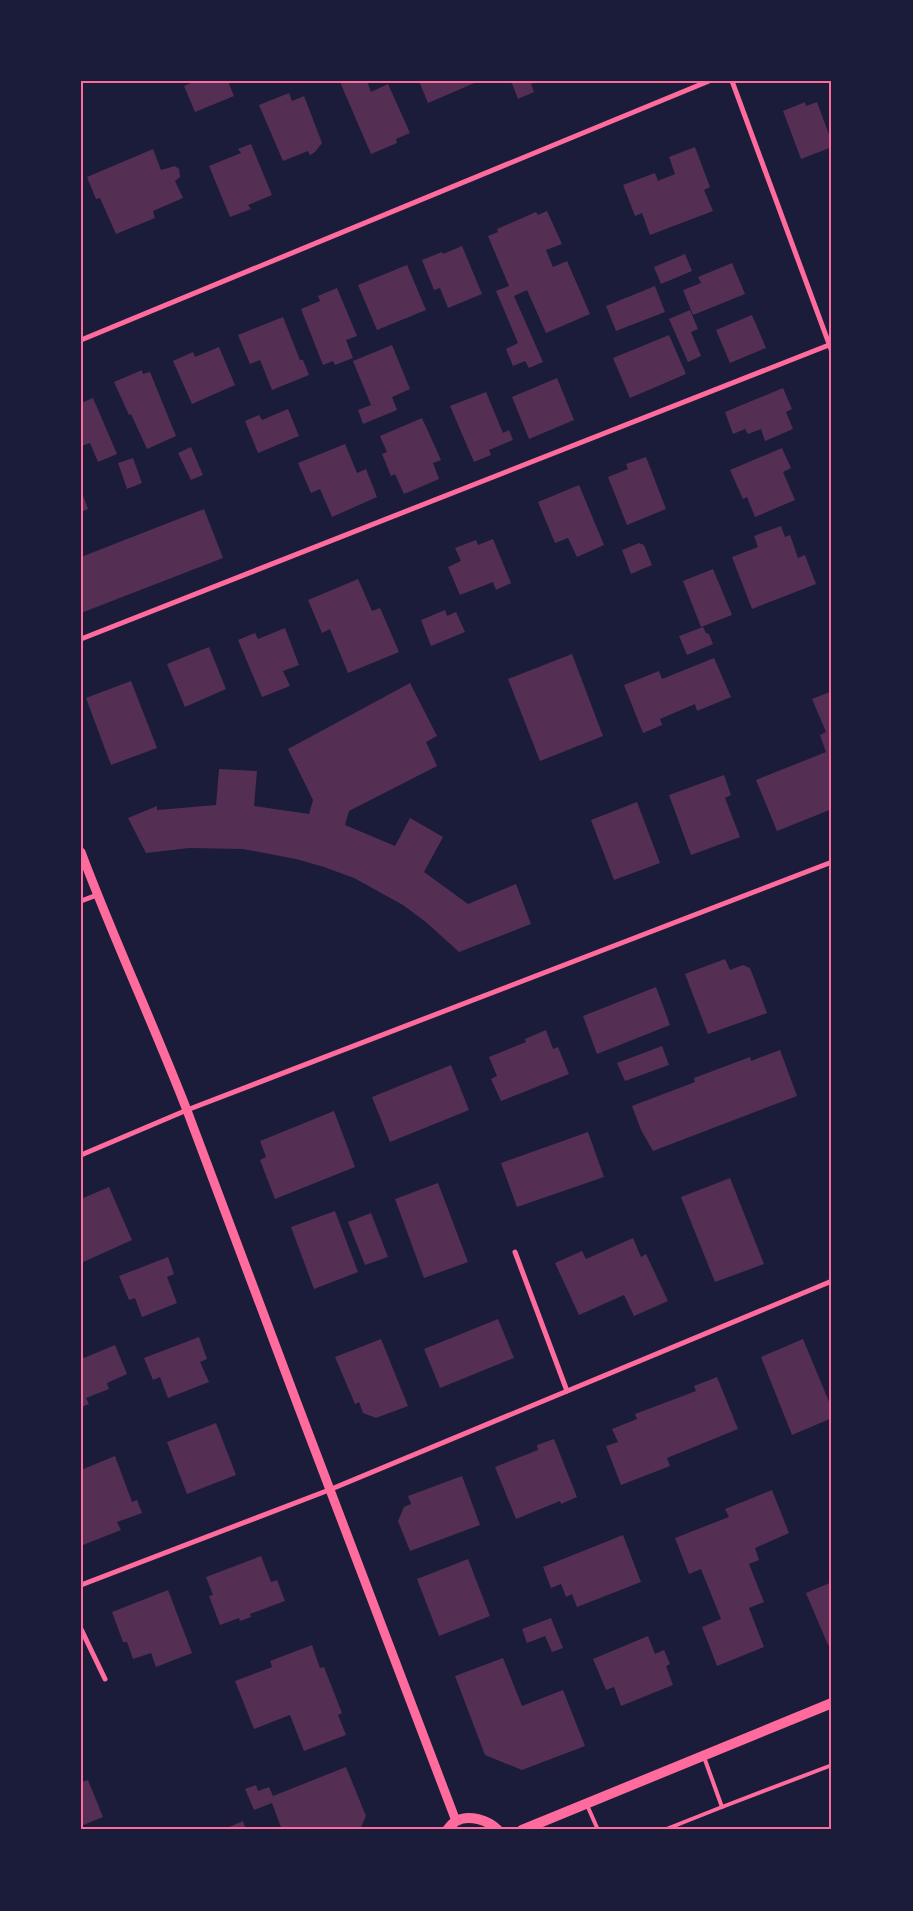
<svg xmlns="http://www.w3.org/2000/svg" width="913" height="1911" font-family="'Sofia Sans Condensed',sans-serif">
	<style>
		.building { fill: #542f53 }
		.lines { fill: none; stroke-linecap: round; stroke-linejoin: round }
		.service { stroke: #ff6b9d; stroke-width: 4 }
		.minor { stroke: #ff6b9d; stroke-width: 5 }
		.tertiary { stroke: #ff6b9d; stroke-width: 9 }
		.secondary { stroke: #ff6b9d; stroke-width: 10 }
		.neatline { fill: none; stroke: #ff6b9d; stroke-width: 2 }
	</style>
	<rect width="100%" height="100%" fill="#1b1b3a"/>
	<g class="building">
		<polygon points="191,81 228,81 234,96 195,112 184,86 191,83"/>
		<polygon points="367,81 371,92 388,84 410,133 396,139 397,143 371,154 340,82"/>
		<polygon points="419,81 479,81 428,103"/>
		<polygon points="511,81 539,81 531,84 534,92 518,99"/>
		<polygon points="289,93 292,101 304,96 322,143 315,152 310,155 308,151 283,161 259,105"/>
		<polygon points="805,102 806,106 817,102 832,143 832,147 801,159 783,111"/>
		<polygon points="251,144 272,195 248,205 251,209 230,217 209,166 241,153 238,149"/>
		<polygon points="695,147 710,187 704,190 713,211 650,235 642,213 635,216 623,185 655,173 658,181 675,174 669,157"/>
		<polygon points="153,149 161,170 175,166 179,169 180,177 175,181 183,198 153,211 155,218 116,234 100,198 96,199 87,177"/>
		<polygon points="547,211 562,244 546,250 553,267 567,261 590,314 546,333 527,290 514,296 543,362 529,368 525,361 513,366 506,349 518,343 496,291 509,286 488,236 498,232 497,229 536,212 538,215"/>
		<polygon points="462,246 482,294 448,308 440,288 434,290 422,260 442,252 443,254"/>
		<polygon points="685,254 692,271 661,284 654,267"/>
		<polygon points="732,263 745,294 693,315 683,290 701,283 698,277"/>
		<polygon points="407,265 426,310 377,330 358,285"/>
		<polygon points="655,286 665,312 616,331 606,306"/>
		<polygon points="337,288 357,336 346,340 353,358 335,365 333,361 323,365 301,309 320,301 318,296"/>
		<polygon points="690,310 698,329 691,332 701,356 688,362 669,319"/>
		<polygon points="752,315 766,348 730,363 716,330"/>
		<polygon points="283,317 300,360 303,360 309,375 272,390 260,360 250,364 238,335"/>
		<polygon points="669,335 686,374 630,398 613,358"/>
		<polygon points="392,345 410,389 392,397 397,410 363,424 358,410 371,405 353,361"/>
		<polygon points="219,347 235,385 192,404 173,361 193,352 195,357"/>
		<polygon points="142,370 143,374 150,372 176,436 147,449 131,414 129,415 114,382"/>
		<polygon points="557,378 574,420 529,439 512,397"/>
		<polygon points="783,388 792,409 786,412 793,429 765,441 761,429 748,434 745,429 733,434 725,412"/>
		<polygon points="486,392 503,433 509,430 513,440 489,450 491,455 474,462 450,406"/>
		<polygon points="93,398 117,454 98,462 90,443 81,446 81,403"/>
		<polygon points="288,409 299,436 258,453 245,421 259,415 262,420"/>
		<polygon points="422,418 441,460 433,463 439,479 404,494 395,474 391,476 382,454 387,452 380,436"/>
		<polygon points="345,444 357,473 366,469 377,497 332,517 320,489 311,493 298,463"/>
		<polygon points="191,447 203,475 191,480 178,453"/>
		<polygon points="782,448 791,468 783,472 795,500 755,517 747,497 743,499 730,470"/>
		<polygon points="646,457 666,509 627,525 608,477 628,469 626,464"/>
		<polygon points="133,458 142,483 127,489 118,463"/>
		<polygon points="579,485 604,545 577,557 568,538 555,543 538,502"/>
		<polygon points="81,490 88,509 81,512"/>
		<polygon points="204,509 223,558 81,613 81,557"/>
		<polygon points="781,526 785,537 790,535 798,558 805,555 816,584 752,609 732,557 758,547 754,536"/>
		<polygon points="493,539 511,583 496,590 493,582 460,595 448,567 461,561 455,548 476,540 478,545"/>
		<polygon points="639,543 644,545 652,565 631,574 622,550"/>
		<polygon points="713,569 732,615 701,627 683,581"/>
		<polygon points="358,579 372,611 380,608 399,652 348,673 330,629 322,633 308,600"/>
		<polygon points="445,610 447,616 456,612 465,632 431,646 421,620"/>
		<polygon points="703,627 706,633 709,634 713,644 687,655 679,636"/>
		<polygon points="285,628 299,665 283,671 290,686 262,697 238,640 255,633 258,639"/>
		<polygon points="209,647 226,689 185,707 167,664"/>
		<polygon points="572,654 603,736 540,761 508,679"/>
		<polygon points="714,658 731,697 697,711 695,704 660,719 662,725 643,733 624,685 659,671 662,679"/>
		<polygon points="131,681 157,748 111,765 86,698"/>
		<polygon points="410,683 437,736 426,742 437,766 349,811 345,825 395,846 410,818 443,837 424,872 468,904 516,884 531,924 459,952 427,923 403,905 354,878 324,867 296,859 243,849 189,848 146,853 128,818 157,806 157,810 216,805 219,769 257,771 254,806 309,814 313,800 288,749"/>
		<polygon points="832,691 832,809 777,831 756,780 826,752 820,735 826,732 812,699"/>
		<polygon points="724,775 731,795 725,798 740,837 691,855 669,795"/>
		<polygon points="637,802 660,863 614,880 591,820"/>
		<polygon points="725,959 730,970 743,965 750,968 767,1013 708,1034 685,974"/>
		<polygon points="656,987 670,1025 597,1054 583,1016"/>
		<polygon points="546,1030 553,1049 558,1047 569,1074 501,1101 491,1079 497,1076 489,1057 526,1042 525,1039"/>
		<polygon points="662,1046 669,1065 625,1081 617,1063"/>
		<polygon points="780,1050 797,1096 653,1151 641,1130 632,1106 695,1082 694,1078 750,1057 751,1061"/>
		<polygon points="451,1065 469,1110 390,1142 372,1097"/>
		<polygon points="334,1111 355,1167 275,1199 260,1160 266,1157 260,1141"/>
		<polygon points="588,1132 604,1177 517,1207 501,1163"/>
		<polygon points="730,1178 764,1264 715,1282 681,1197"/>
		<polygon points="438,1183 468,1262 424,1278 395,1199"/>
		<polygon points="109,1187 132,1240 81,1263 81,1199"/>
		<polygon points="335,1211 358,1272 314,1289 291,1227"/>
		<polygon points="371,1213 388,1257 365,1265 348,1222"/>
		<polygon points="633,1238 641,1257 646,1254 668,1301 634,1316 624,1295 579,1315 555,1263 582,1251 586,1259"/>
		<polygon points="168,1257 174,1274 167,1277 177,1303 142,1317 135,1298 129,1300 119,1276"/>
		<polygon points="498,1319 514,1358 440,1388 424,1349"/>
		<polygon points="199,1337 207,1359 200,1362 209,1382 168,1398 160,1377 153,1380 144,1358"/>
		<polygon points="381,1339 408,1406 376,1418 363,1413 359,1402 355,1404 335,1357"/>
		<polygon points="803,1339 832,1409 832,1418 792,1435 761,1357"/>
		<polygon points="115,1345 127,1374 107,1383 109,1389 86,1398 89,1404 81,1407 81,1353 84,1358"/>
		<polygon points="717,1377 738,1429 667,1458 670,1466 621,1485 606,1446 618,1442 612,1429 637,1419 635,1414 696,1391 694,1386"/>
		<polygon points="216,1423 236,1475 187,1494 167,1442"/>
		<polygon points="554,1439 577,1497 561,1504 560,1501 516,1519 495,1467 538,1450 537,1445"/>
		<polygon points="115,1456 132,1502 137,1500 142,1513 117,1522 121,1530 83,1545 81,1539 81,1470"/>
		<polygon points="462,1476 480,1525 410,1551 398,1521 404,1507 411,1504 408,1496"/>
		<polygon points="772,1490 789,1533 755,1548 759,1560 749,1564 764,1602 749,1608 764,1647 717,1666 702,1627 721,1619 701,1569 689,1574 675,1538 729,1517 725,1509"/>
		<polygon points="623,1535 641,1582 577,1607 572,1594 566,1597 561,1584 551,1588 543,1567"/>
		<polygon points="261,1556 271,1582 277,1580 285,1601 250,1614 251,1617 240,1621 239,1618 220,1625 209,1596 213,1595 206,1577"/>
		<polygon points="468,1559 490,1616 439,1636 417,1579"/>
		<polygon points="832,1582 832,1644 828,1645 806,1593"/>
		<polygon points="168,1590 192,1653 156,1667 151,1653 133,1659 127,1642 123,1642 112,1612"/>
		<polygon points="551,1618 563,1648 552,1652 545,1636 527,1643 522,1629"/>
		<polygon points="648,1636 655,1654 664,1650 670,1664 666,1666 673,1685 621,1706 614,1687 606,1690 593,1659"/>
		<polygon points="312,1645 320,1668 324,1667 342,1713 338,1715 346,1735 304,1751 290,1715 254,1729 235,1681 272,1667 270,1661"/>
		<polygon points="503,1658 522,1706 563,1690 585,1746 522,1770 485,1755 455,1676"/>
		<polygon points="346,1767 366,1816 360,1829 357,1830 282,1830 272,1803 254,1810 245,1789 256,1785 258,1791 269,1787 273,1796"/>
		<polygon points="88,1780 103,1817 81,1826 81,1782"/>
		<polygon points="243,1821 246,1830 222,1830"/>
	</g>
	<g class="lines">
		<g class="service">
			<polyline points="587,1805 598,1830"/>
			<polyline points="722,1807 832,1765"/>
			<polyline points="664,1830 722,1807 704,1757"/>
		</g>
		<g class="minor">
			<polyline points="732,81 832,352"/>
			<polyline points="81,340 709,81"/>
			<polyline points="81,639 829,345"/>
			<polyline points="81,901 97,895"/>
			<polyline points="81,1155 187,1110 832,862"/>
			<polyline points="515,1252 567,1391"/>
			<polyline points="81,1585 329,1490 832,1281"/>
			<polyline points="81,1629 105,1679"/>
		</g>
		<path class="tertiary" d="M81 852C114 940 154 1025 188 1113 277 1349 365 1586 456 1821"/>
		<g class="secondary">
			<path d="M447 1830C449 1827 453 1823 456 1821 469 1814 488 1820 498 1830"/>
			<polyline points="522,1830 832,1703"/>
		</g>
	</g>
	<rect width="913" height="1911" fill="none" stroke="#1b1b3a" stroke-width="165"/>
	<rect x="82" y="82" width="748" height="1746" class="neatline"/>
</svg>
